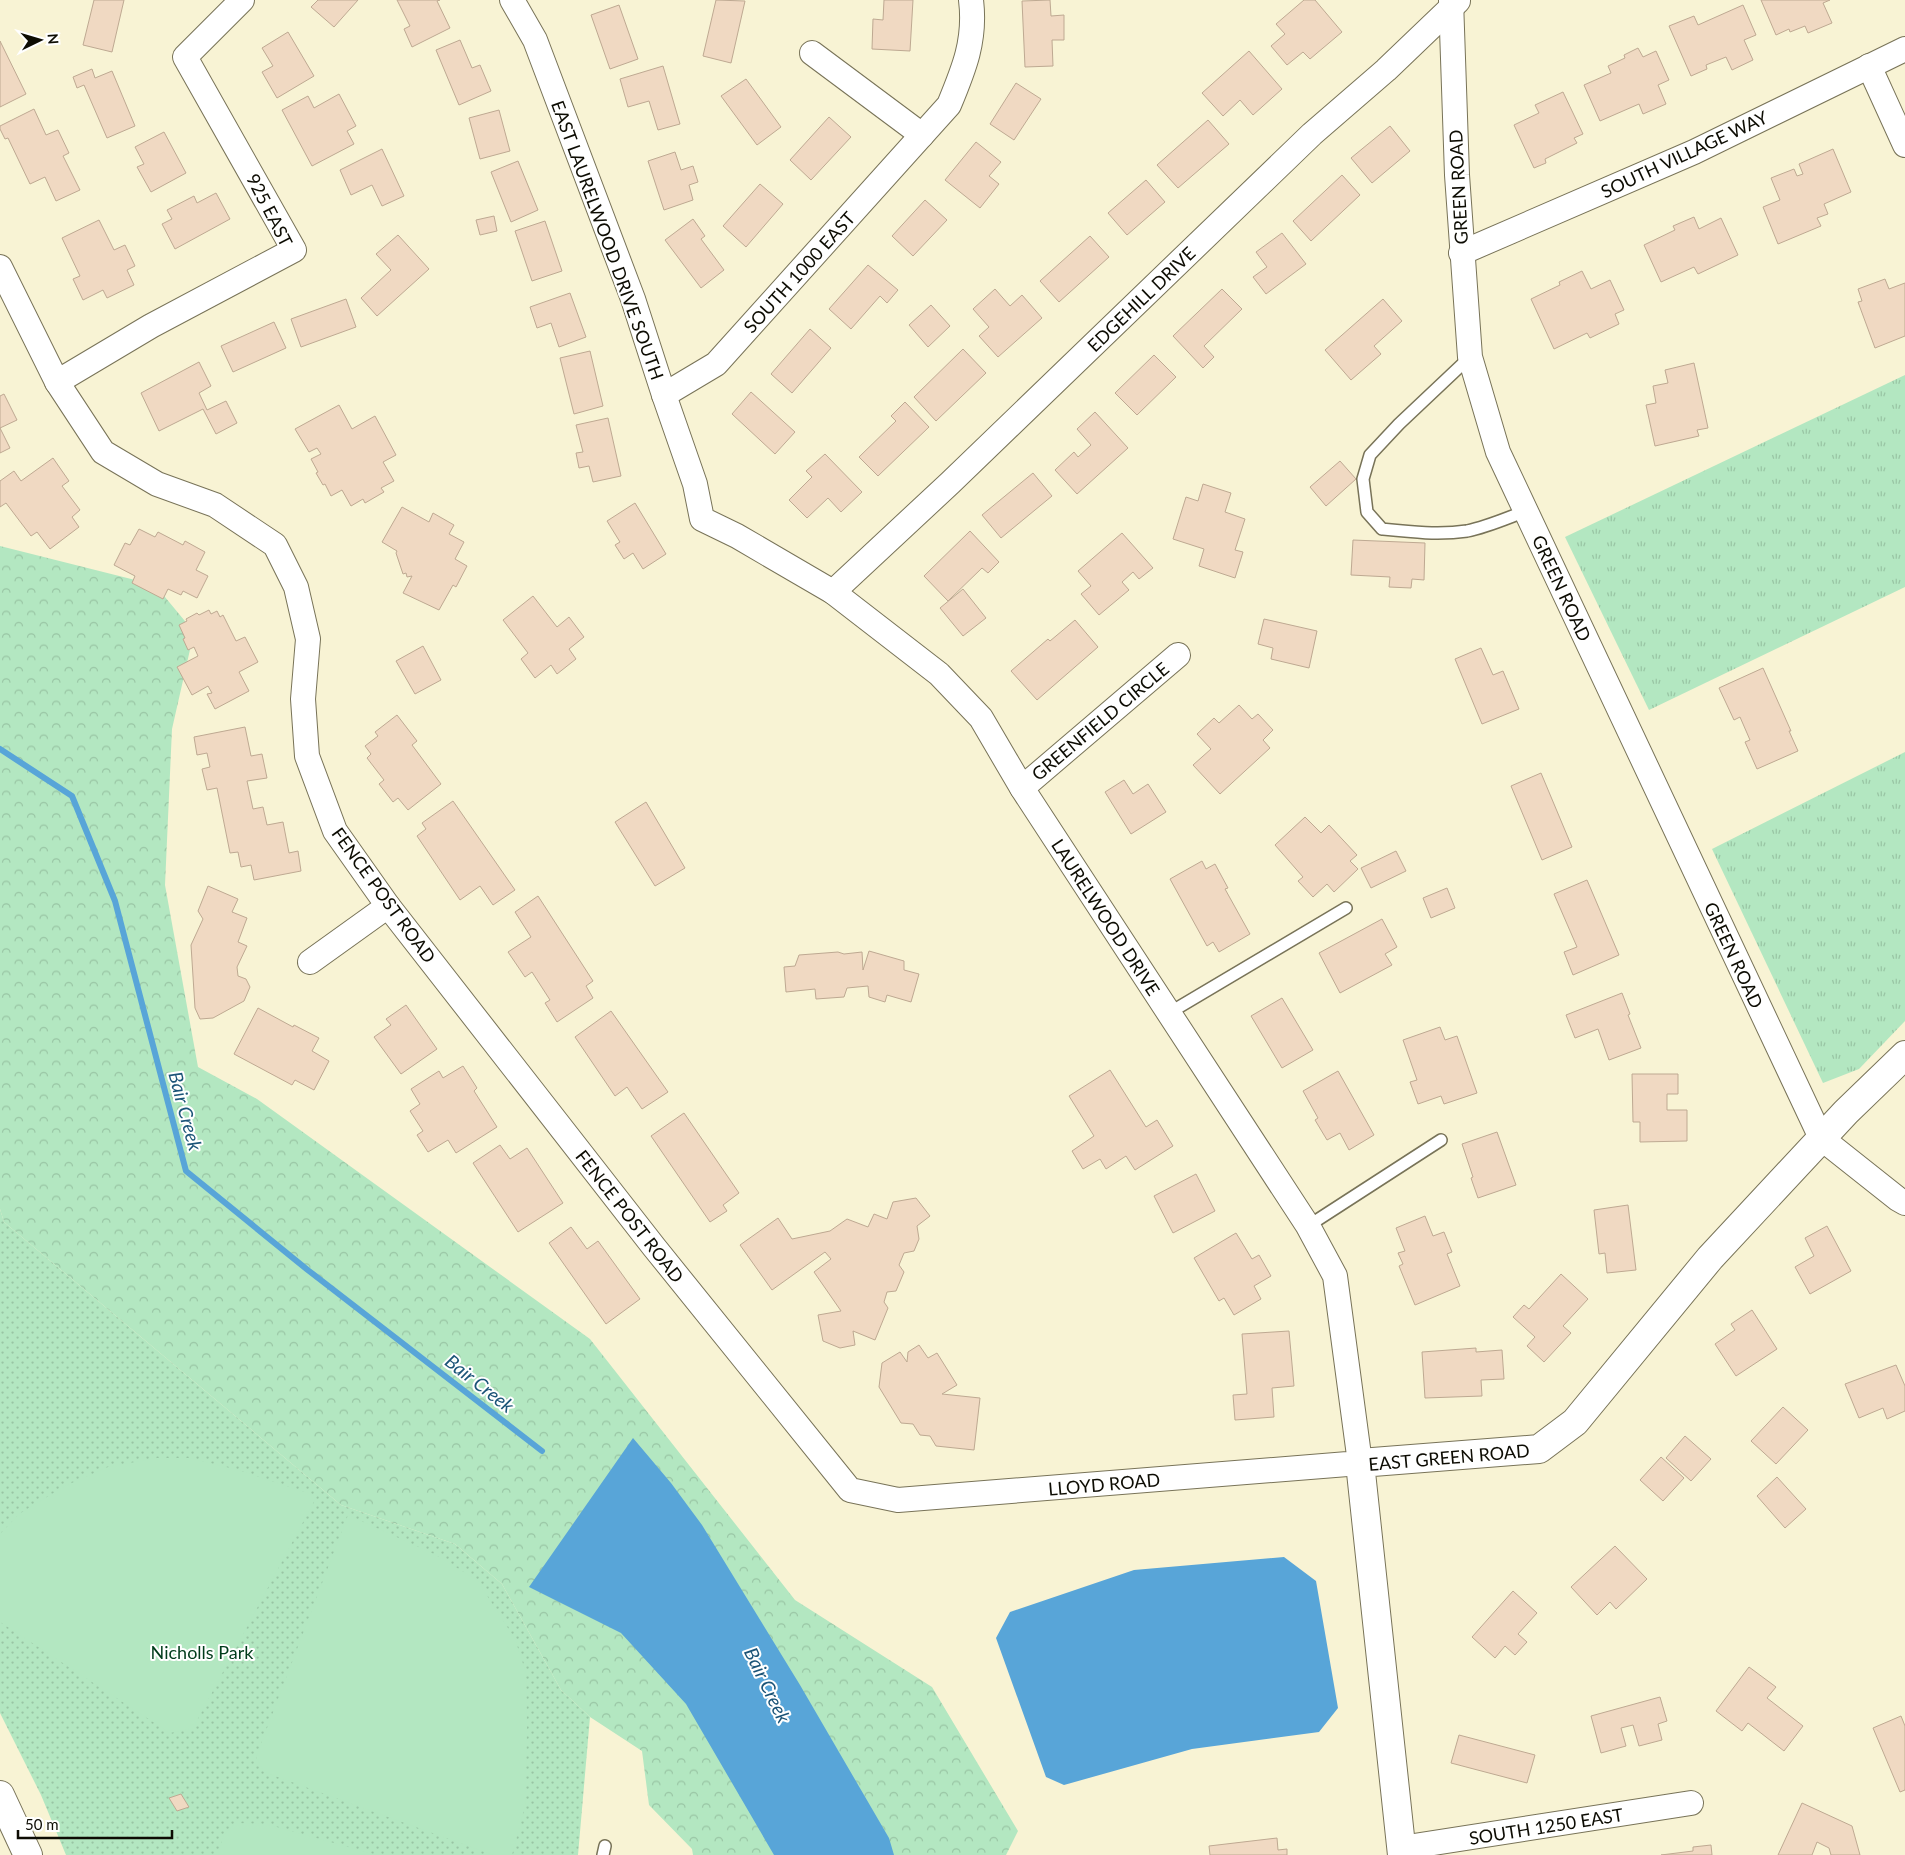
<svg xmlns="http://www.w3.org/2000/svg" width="1905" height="1855" font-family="Lato,sans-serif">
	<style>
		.grass { fill: url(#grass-tufts) }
		.forest { fill: url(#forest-crowns) }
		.park { fill: url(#park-dots) }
		.garden { fill: #b3e7c1 }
		.water { fill: #58a5d8 }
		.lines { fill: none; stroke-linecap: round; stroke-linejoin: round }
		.stream { stroke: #58a5d8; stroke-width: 6 }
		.building { fill: #f0d9c2; stroke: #bea992 }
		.service-casing { stroke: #787358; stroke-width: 14 }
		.minor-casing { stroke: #787358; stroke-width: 26 }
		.tertiary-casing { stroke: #787358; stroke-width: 30 }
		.service { stroke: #fff; stroke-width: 11 }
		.minor { stroke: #fff; stroke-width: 24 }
		.tertiary { stroke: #fff; stroke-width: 28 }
		.labels { text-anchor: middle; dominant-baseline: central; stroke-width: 4; stroke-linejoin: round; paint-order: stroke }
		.street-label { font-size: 18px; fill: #0d0c03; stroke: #fff }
		.park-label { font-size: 18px; fill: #003c1b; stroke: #fff }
		.water-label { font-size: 19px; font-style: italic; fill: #1b5478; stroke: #fff }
	</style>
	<defs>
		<pattern id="grass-tufts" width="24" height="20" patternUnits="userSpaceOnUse" patternTransform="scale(1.25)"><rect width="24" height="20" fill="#b3e7c1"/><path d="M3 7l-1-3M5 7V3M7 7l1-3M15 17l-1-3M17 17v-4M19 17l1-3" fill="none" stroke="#99c5a4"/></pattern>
		<pattern id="forest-crowns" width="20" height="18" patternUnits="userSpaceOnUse" patternTransform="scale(1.25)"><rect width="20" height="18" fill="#b3e7c1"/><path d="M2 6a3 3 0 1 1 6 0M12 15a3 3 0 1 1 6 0" fill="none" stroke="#99c5a4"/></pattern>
		<pattern id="park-dots" width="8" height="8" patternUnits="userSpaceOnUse" patternTransform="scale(1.25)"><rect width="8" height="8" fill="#b3e7c1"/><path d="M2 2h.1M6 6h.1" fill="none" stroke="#99c5a4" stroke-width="1.8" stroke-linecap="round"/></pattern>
	</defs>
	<rect width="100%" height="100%" fill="#f8f3d4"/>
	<g class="grass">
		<polygon points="1905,375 1905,587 1649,710 1565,537"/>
		<polygon points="1905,752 1905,1021 1859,1069 1823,1083 1712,849"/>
	</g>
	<polygon class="forest" points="0,546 155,585 194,632 172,729 165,885 198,1067 257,1099 590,1339 795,1600 932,1687 1018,1831 1006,1855 693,1855 692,1849 649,1805 642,1751 590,1717 561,1690 502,1584 455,1544 341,1505 4,1222 0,1209"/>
	<polygon class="park" points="0,1209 4,1222 341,1505 455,1544 502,1584 561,1690 590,1717 578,1855 66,1855 41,1795 0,1713"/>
	<g class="garden">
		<polygon points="157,1458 190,1458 238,1470 317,1496 193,1728 170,1733 0,1622 0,1534 19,1514 65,1486 108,1467"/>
		<polygon points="348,1515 434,1554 477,1580 515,1639 526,1673 527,1728 525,1806 512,1855 493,1855 264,1772 256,1757"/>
		<polygon points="235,1823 266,1824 377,1855 217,1855 224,1835"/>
	</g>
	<g class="water">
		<polygon points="633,1438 671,1483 702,1525 800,1685 889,1838 894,1855 774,1855 686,1704 621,1633 529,1587"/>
		<polygon points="1284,1557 1316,1581 1338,1708 1319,1732 1192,1749 1064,1785 1046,1777 996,1638 1010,1612 1134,1570"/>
	</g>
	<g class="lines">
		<polyline class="stream" points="0,749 72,796 115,901 186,1171 309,1271 542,1451"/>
	</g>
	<g class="building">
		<polygon points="94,0 124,0 112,52 83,45"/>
		<polygon points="318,0 358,0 334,27 311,7"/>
		<polygon points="397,0 440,0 437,1 450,28 412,47 404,29 410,26"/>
		<polygon points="716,0 745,1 731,63 703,56"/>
		<polygon points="884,0 913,0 910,51 872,49 873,19 883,20"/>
		<polygon points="1050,0 1051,16 1064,15 1064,40 1052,40 1053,66 1025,67 1022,1"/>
		<polygon points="1304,0 1315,0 1342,32 1310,59 1303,52 1287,65 1271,46 1285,34 1276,24"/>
		<polygon points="1761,0 1830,0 1823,3 1832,23 1808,33 1805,26 1790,32 1789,29 1776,35"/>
		<polygon points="619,5 638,59 610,69 591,15"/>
		<polygon points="1743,5 1756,35 1744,40 1753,60 1732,70 1726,57 1706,65 1707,69 1691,76 1669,26 1694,16 1698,25"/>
		<polygon points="288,32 314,76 277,98 262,72 273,66 262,48"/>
		<polygon points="460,40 472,68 480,65 491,91 459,105 436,50"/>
		<polygon points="0,41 26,94 0,107"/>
		<polygon points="1638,48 1643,57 1656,51 1669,80 1658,85 1666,104 1643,114 1639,104 1600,121 1584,85 1611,73 1608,66 1625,58 1624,55"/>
		<polygon points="1249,51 1282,89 1253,115 1240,100 1223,116 1202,93"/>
		<polygon points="663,66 680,124 658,130 649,101 628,107 620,79"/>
		<polygon points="92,69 95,78 112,71 135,126 107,138 84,85 77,88 73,77"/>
		<polygon points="746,79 781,127 757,145 721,96"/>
		<polygon points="1016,83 1041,99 1014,140 990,124"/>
		<polygon points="1563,92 1583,134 1574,138 1577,143 1545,159 1546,163 1534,168 1514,125 1539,113 1535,105"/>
		<polygon points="339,94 356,126 347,131 354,144 312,166 282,110 308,96 314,108"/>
		<polygon points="34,109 46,135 58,130 69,153 63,156 80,190 56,201 45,177 30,184 8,138 5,139 0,129 0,126"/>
		<polygon points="499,110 510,151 480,159 469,118"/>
		<polygon points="829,117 851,137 811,180 790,160"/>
		<polygon points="1208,120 1229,144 1178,188 1157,165"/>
		<polygon points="1390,126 1410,151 1372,183 1351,158"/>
		<polygon points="164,132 186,173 151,192 137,167 144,164 135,147"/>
		<polygon points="976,142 1001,162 989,176 999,184 980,208 945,180"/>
		<polygon points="382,149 404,196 382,206 372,185 351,195 340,170"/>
		<polygon points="1833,149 1851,192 1824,204 1828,214 1817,218 1821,226 1778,244 1763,207 1780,200 1771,178 1794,169 1797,176 1803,174 1799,164"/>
		<polygon points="675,152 681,170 693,166 698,182 689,185 693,200 664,210 648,161"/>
		<polygon points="518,161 538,210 511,222 491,172"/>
		<polygon points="1342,175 1360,195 1311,241 1293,221"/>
		<polygon points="1146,180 1165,202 1127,235 1108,213"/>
		<polygon points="760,184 783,204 746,247 723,226"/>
		<polygon points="216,193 230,219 175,249 162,224 172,219 167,210 194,196 197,203"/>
		<polygon points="925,200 947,220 913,256 892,236"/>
		<polygon points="494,216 497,231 480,235 476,220"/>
		<polygon points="1694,217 1699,229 1721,218 1738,255 1698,274 1694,267 1661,282 1644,245 1675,230 1673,226"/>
		<polygon points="693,219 705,236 701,239 724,270 701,288 665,240"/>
		<polygon points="99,220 114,250 125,245 135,266 127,270 134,285 107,298 103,290 83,300 73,279 80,276 62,238"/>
		<polygon points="545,221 562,271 532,281 515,231"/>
		<polygon points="1282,233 1306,264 1266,294 1253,277 1267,267 1256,252"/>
		<polygon points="398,235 429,269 377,316 361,298 391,270 376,254"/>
		<polygon points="1090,236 1109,257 1059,302 1040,281"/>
		<polygon points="868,265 898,290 887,303 880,296 851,329 829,309"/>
		<polygon points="1582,271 1591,289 1610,280 1624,310 1615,314 1619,324 1590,338 1587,333 1554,349 1531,299 1560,285 1559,282"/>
		<polygon points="1885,279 1889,289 1905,283 1905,336 1875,348 1858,302 1862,301 1858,289"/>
		<polygon points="995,289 1010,306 1022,295 1042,318 998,357 979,336 989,327 973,309"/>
		<polygon points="1222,289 1242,309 1204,346 1214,357 1203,368 1173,336"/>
		<polygon points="570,293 586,337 559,347 551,323 537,328 530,307"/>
		<polygon points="346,299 356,327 301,347 291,319"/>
		<polygon points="1383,299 1402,321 1374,346 1381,354 1351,380 1325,350"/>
		<polygon points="931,305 950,326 928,347 909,325"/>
		<polygon points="274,322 286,348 233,372 221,346"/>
		<polygon points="810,329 831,348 792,393 771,374"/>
		<polygon points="963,349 986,373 936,421 914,397"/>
		<polygon points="590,351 603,406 574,414 560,358"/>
		<polygon points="1154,355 1176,377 1137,415 1115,393"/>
		<polygon points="199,362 211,386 199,393 207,410 226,401 237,423 216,434 203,409 159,431 141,393"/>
		<polygon points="1694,363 1708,428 1697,430 1699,436 1655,446 1646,405 1656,403 1653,386 1668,383 1665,370"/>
		<polygon points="751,392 795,432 775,454 732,414"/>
		<polygon points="4,394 17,420 0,428 10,448 0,453 0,396"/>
		<polygon points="905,402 929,427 878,476 859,457 896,421 891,416"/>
		<polygon points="339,405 352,429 375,416 396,455 383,462 394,481 381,488 384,492 365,503 363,499 351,506 342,490 331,496 325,484 323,485 316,473 318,472 311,459 321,454 317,448 309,452 295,429"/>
		<polygon points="1095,412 1128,448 1077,494 1055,470 1074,452 1078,457 1091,445 1077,429"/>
		<polygon points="608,418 621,476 593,482 589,466 579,468 576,453 583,452 576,425"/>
		<polygon points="825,454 862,492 841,512 828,498 807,518 789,500 812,477 806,471"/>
		<polygon points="53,458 69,481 62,486 80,510 72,517 79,527 50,549 37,532 31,536 6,503 0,507 0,481 14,471 21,481"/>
		<polygon points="1340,461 1356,479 1326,506 1310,487"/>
		<polygon points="1033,473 1052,496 1001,538 982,515"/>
		<polygon points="1203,484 1231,493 1225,512 1245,519 1235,550 1243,552 1235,578 1199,566 1204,549 1173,539 1186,497 1198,501"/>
		<polygon points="635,503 666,554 643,569 633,553 624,559 615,545 620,542 607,521"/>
		<polygon points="402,507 429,522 433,513 454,525 449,534 464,542 455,559 467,566 456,587 453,585 439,610 403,593 412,576 407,577 406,573 403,574 396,553 397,551 382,542"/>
		<polygon points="139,529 155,537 158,532 183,545 185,541 205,552 196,570 208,576 197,598 183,591 181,595 168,589 163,599 132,583 135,576 114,565 125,543 130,545"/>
		<polygon points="970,531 999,562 988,573 982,568 948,601 924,576"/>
		<polygon points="1122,533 1153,568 1139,579 1133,572 1122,582 1129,590 1099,615 1081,594 1091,586 1078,571"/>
		<polygon points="1353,540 1425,543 1424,580 1412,579 1411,588 1389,587 1390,577 1351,575"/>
		<polygon points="963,589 986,618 963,636 940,608"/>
		<polygon points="533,596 557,627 569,617 584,637 569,649 576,659 557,674 551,665 535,678 521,659 528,653 503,620"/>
		<polygon points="209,610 211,614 217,611 220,617 223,615 236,641 245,637 258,662 239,672 249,691 215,709 207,694 212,693 208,686 192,695 177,667 198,656 194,647 188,650 183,639 185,638 179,625 187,621 186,619 197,613 199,615"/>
		<polygon points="1264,619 1317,631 1309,668 1271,659 1273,648 1258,644"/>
		<polygon points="1075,620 1098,647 1037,700 1011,671 1048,639 1050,641"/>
		<polygon points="423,646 441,680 415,694 396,661"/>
		<polygon points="1481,648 1493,675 1503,671 1519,709 1482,724 1455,659"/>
		<polygon points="1763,668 1791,731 1789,731 1798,751 1757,769 1745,742 1750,740 1740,717 1734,720 1719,688"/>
		<polygon points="1239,705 1252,719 1258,714 1273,730 1263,740 1270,748 1220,794 1193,765 1211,749 1197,734 1214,718 1219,723"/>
		<polygon points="397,715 417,741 412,745 441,784 408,810 398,798 393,802 379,784 384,780 367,758 371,754 365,746 378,736 375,732"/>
		<polygon points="245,727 251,756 262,754 267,778 247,781 253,809 263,807 267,825 283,822 289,853 298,851 301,871 254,880 251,865 241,867 238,852 230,853 217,788 207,790 202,769 210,767 207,753 197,755 194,737"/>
		<polygon points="1541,773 1572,847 1542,860 1511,786"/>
		<polygon points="1124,780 1133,794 1148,784 1166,812 1131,834 1105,792"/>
		<polygon points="453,801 515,890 493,905 480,886 460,900 417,836 426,829 422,823"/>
		<polygon points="646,802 685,868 655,886 615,822"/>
		<polygon points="1305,817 1321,833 1329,825 1357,855 1350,861 1358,869 1334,892 1327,884 1313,897 1298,881 1303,877 1275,845"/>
		<polygon points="1396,851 1406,871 1371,888 1361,868"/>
		<polygon points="1202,861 1206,869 1215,864 1228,888 1225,889 1250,934 1219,952 1213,942 1207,946 1170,879"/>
		<polygon points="1587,880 1619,955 1573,975 1564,952 1577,947 1554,894"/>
		<polygon points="208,886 238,899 232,912 247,918 238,942 247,946 237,967 238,976 246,979 250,987 244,1001 213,1018 200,1019 195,1008 191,945 203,919 198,911"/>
		<polygon points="1447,888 1455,908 1431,918 1423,898"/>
		<polygon points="538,896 593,981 586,986 593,998 557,1022 545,1003 550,1000 532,972 525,977 508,952 531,937 515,912"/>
		<polygon points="1382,919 1397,947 1385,954 1392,965 1340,993 1319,953"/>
		<polygon points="869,951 904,961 904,970 919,974 911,1002 887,995 885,1002 869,997 868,986 847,988 844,997 816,999 815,989 786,992 784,967 795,966 799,955 838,952 844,954 862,952 863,970"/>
		<polygon points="1622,993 1630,1014 1628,1015 1641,1048 1609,1060 1598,1029 1575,1038 1566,1015"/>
		<polygon points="1282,998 1313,1050 1282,1068 1251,1016"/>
		<polygon points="406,1005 437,1049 401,1074 374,1037 391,1025 386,1019"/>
		<polygon points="258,1008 293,1027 294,1025 319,1038 312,1051 329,1061 314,1090 295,1080 292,1085 234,1054"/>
		<polygon points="611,1011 668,1092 642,1109 627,1087 615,1096 575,1037"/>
		<polygon points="1440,1027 1445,1040 1457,1036 1477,1093 1444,1104 1441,1096 1418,1104 1410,1082 1417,1080 1403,1040"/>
		<polygon points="463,1066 477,1088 474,1091 497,1127 456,1153 448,1140 428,1152 417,1135 423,1131 410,1111 420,1104 411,1089 439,1071 443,1078"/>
		<polygon points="1110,1070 1146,1127 1157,1120 1173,1146 1135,1170 1126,1156 1106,1169 1100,1159 1083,1169 1072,1151 1094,1136 1069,1096"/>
		<polygon points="1338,1071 1374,1135 1349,1150 1340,1133 1327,1140 1315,1120 1318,1118 1303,1091"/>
		<polygon points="1632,1074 1678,1074 1678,1094 1667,1094 1667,1110 1687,1110 1687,1141 1640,1142 1640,1122 1633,1122"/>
		<polygon points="684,1113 739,1193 723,1205 727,1211 710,1222 651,1136"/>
		<polygon points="1497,1132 1516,1185 1478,1198 1471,1178 1473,1177 1462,1144"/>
		<polygon points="500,1145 510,1159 527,1148 563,1203 518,1232 473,1163"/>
		<polygon points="1196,1174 1215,1211 1173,1233 1154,1196"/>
		<polygon points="916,1198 930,1216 917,1226 919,1239 914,1251 904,1253 899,1265 904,1272 896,1291 887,1292 884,1302 888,1308 875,1340 853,1331 855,1345 840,1348 823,1341 818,1315 841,1311 814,1272 831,1259 825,1252 772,1290 740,1245 778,1218 792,1239 830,1231 847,1219 868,1227 874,1214 887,1219 893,1202"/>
		<polygon points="1628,1205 1636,1270 1607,1273 1605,1253 1599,1254 1594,1210"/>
		<polygon points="1425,1216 1433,1236 1444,1232 1452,1252 1447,1254 1460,1286 1415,1305 1399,1266 1403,1264 1398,1253 1405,1251 1396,1228"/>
		<polygon points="1827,1226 1851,1271 1810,1294 1795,1267 1814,1256 1805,1238"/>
		<polygon points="571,1227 587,1249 598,1241 640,1299 606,1324 549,1243"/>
		<polygon points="1236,1233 1252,1259 1259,1255 1271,1276 1254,1286 1261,1299 1234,1315 1224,1298 1219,1301 1194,1258"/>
		<polygon points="1561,1274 1588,1299 1563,1326 1571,1333 1544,1362 1527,1346 1535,1337 1513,1317 1524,1305 1529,1309"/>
		<polygon points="1752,1310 1777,1349 1736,1376 1715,1344 1735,1330 1731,1324"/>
		<polygon points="1289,1331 1294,1386 1272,1388 1274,1417 1235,1420 1233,1395 1247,1394 1242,1334"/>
		<polygon points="919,1345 928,1358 937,1353 957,1385 942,1394 980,1398 974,1450 936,1446 930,1436 920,1435 913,1424 901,1423 879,1387 882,1363 900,1352 907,1362 908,1352"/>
		<polygon points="1476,1348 1476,1352 1502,1350 1504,1379 1481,1380 1482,1396 1425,1398 1422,1352"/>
		<polygon points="1896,1365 1905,1386 1905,1411 1887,1419 1883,1408 1859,1418 1845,1384"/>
		<polygon points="1783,1407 1808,1430 1776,1464 1751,1441"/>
		<polygon points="1685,1436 1711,1459 1691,1481 1666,1458"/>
		<polygon points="1661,1457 1684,1478 1663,1501 1640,1480"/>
		<polygon points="1777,1477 1806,1509 1785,1528 1757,1496"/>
		<polygon points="1615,1546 1647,1579 1616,1609 1610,1602 1597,1615 1571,1587"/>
		<polygon points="1513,1591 1537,1613 1518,1634 1527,1642 1515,1655 1505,1646 1495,1658 1472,1637"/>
		<polygon points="1749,1667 1776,1687 1767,1698 1803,1726 1784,1751 1748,1723 1742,1731 1716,1711"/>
		<polygon points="1660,1697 1667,1721 1658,1724 1662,1740 1639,1746 1633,1725 1621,1728 1626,1746 1601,1753 1591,1716"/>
		<polygon points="1901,1716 1905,1726 1905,1790 1900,1792 1873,1728"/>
		<polygon points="1459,1735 1535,1755 1527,1783 1451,1763"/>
		<polygon points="181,1794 189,1807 177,1811 169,1798"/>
		<polygon points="1802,1803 1852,1826 1860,1855 1831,1855 1829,1848 1817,1842 1812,1855 1778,1855"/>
		<polygon points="1277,1838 1278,1850 1287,1849 1287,1855 1210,1855 1209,1846"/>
		<polygon points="1711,1845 1712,1855 1661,1855 1693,1851 1693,1847"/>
	</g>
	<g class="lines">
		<defs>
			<g id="service">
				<path d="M1470 357 1399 424 1370 455 1363 479 1367 512 1382 529C1411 532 1439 535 1467 531 1487 527 1507 518 1526 511"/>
				<polyline points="1169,1013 1346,908"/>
				<polyline points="1308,1226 1441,1140"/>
				<polyline points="603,1855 605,1846"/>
			</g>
			<g id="minor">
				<polyline points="1451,0 1457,175 1470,357 1498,452 1821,1138 1898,1199 1905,1203"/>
				<polyline points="812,53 922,135"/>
				<polyline points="1869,66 1905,145"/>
				<polyline points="1461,253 1694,152 1905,49"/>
				<polyline points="0,267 57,382 103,452 157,484 215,505 275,545 296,587 308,639 303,699 307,756 335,831 388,906 654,1247 850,1490 898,1500 1360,1463 1335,1276 1308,1226 1022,788 981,718 939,674 833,592 737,536 702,519 695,484 664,395 633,299 535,40 512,0"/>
				<polyline points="57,382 151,326 294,250 185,57 242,0"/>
				<path d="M664 395 716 364 949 105C964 69 976 40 971 0"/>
				<polyline points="833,592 950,483 1312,134 1386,70 1458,1"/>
				<polyline points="1022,788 1178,655"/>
				<polyline points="310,962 388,906"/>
				<polyline points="1401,1848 1691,1803"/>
			</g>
			<g id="tertiary">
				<polyline points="0,1795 28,1855"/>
				<polyline points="1402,1855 1360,1463 1539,1449 1575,1422 1710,1258 1846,1112 1905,1055"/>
			</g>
		</defs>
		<use href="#service" class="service-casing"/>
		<use href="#minor" class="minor-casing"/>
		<use href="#tertiary" class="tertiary-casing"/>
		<use href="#service" class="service"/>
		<use href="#minor" class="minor"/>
		<use href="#tertiary" class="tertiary"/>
	</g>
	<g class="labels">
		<g class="street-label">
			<text transform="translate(1684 154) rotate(-25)">SOUTH VILLAGE WAY</text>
			<text transform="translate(1458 187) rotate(-93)">GREEN ROAD</text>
			<text transform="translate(270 210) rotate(63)">925 EAST</text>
			<text transform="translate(608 240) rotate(70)">EAST LAURELWOOD DRIVE SOUTH</text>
			<text transform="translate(799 272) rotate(-48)">SOUTH 1000 EAST</text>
			<text transform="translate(1141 299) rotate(-44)">EDGEHILL DRIVE</text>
			<text transform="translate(1562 588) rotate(65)">GREEN ROAD</text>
			<text transform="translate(1100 721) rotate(-40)">GREENFIELD CIRCLE</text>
			<text transform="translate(384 895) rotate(54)">FENCE POST ROAD</text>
			<text transform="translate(1106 917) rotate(57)">LAURELWOOD DRIVE</text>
			<text transform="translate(1734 955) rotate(65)">GREEN ROAD</text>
			<text transform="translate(630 1216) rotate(52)">FENCE POST ROAD</text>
			<text transform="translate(1449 1457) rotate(-5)">EAST GREEN ROAD</text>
			<text transform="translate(1104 1484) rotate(-5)">LLOYD ROAD</text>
			<text transform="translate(1546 1826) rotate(-9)">SOUTH 1250 EAST</text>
		</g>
		<g class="park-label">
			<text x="202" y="1652">Nicholls Park</text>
		</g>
		<g class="water-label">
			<text transform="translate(186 1111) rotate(75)">Bair Creek</text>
			<text transform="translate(480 1383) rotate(38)">Bair Creek</text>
			<text transform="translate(768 1685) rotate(64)">Bair Creek</text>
		</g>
	</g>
	<g transform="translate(40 40) rotate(85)" stroke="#ffffff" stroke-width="4" paint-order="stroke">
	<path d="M0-4L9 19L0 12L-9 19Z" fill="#0d0c03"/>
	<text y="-8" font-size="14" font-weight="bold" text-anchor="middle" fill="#0d0c03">N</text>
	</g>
	<path d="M18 1830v8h154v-8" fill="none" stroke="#0d0c03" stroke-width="2.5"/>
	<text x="25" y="1830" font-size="15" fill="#0d0c03" stroke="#ffffff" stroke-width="4" paint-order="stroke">50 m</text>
</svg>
